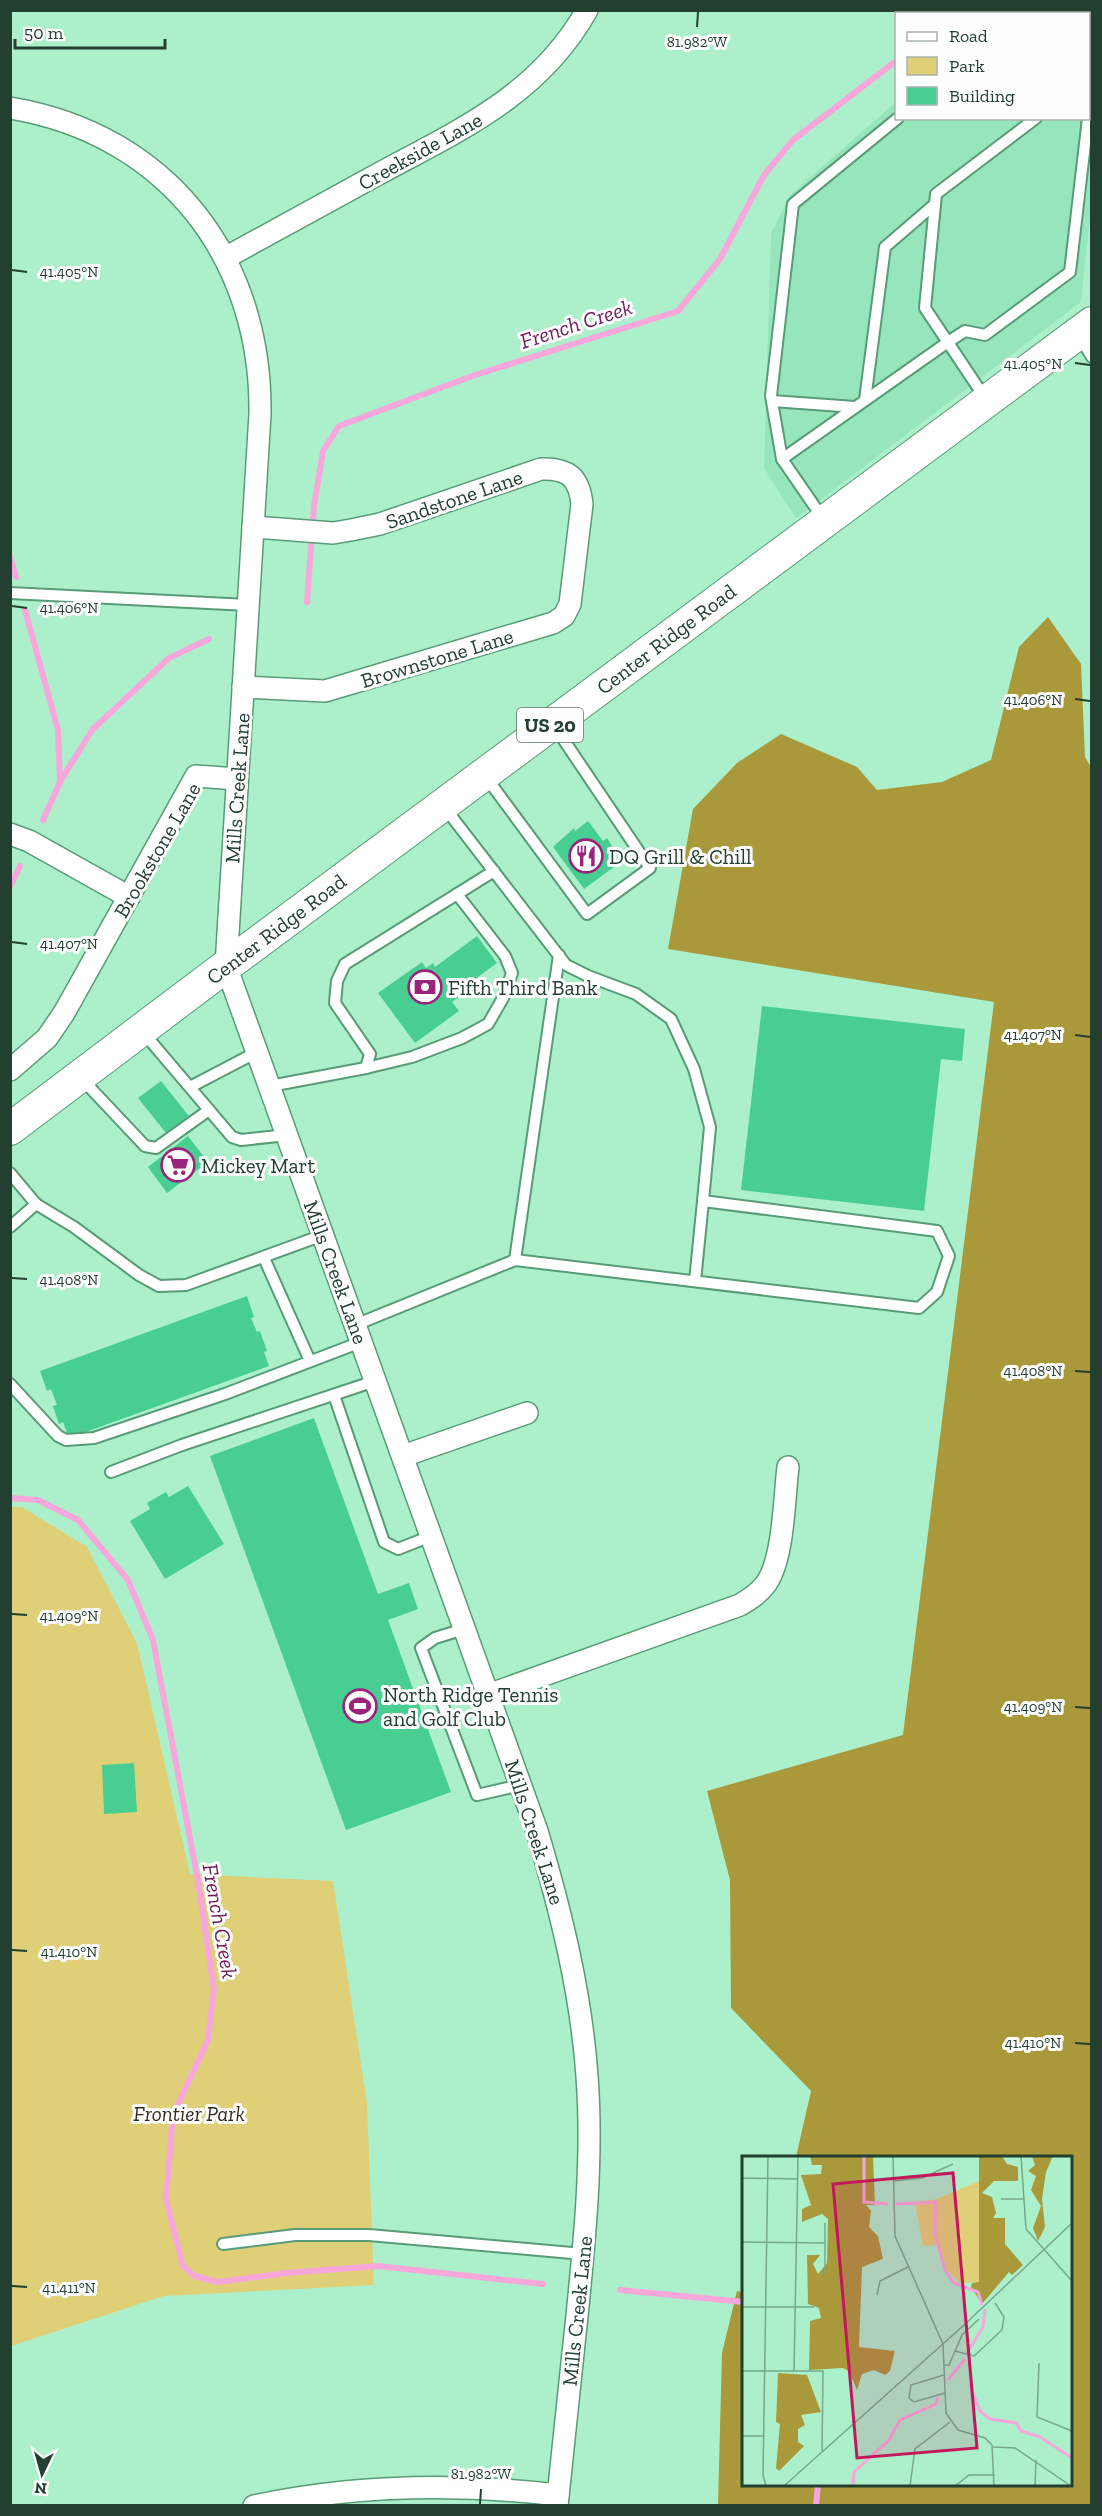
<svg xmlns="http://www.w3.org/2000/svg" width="1102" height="2516" font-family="'Zilla Slab',serif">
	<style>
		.built { fill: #97e5bc }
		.green { fill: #dfd078 }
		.forest { fill: #a9993b }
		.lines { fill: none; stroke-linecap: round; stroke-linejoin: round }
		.stream { stroke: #f8a7dd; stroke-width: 6 }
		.building { fill: #49ce92 }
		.lane-casing { stroke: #589b78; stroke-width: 14 }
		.street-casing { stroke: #589b78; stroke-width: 24 }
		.primary-casing { stroke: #589b78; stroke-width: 34 }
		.lane { stroke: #fff; stroke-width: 10 }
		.street { stroke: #fff; stroke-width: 21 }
		.primary { stroke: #fff; stroke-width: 32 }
		.ticks { fill: none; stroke: #233f30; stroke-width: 2 }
		.labels { text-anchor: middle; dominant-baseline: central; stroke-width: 6; stroke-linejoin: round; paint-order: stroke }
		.shield { fill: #fefefe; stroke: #65786e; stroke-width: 1.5 }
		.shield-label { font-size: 20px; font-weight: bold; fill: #233f30 }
		.street-label { font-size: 21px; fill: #233f30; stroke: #fefefe }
		.poi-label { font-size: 21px; fill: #233f30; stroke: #fefefe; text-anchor: start }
		.park-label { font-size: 21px; font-style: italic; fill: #302c17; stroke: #fefefe }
		.water-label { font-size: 22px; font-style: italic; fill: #6f1859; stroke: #fefefe }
		.inset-river { fill: none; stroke: #f8a7dd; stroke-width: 3 }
		.inset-road { fill: none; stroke: #75a98c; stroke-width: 1.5 }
		.view { fill: #c2185b; fill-opacity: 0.15; stroke: #c2185b; stroke-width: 3 }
		.inset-edge { fill: none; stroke: #233f30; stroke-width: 3 }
		.ticks-label { font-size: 15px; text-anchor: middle; fill: #233f30; stroke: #fefefe; stroke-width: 6; stroke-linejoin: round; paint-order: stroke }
	</style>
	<rect width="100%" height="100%" fill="#abf0ca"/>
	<polygon class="built" points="1002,10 1091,11 1092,197 1081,302 796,518 764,468 771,234 790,195 896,102 896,118 1088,118 1088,14 999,13"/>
	<polygon class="green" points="11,1507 22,1507 87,1547 137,1643 190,1874 333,1881 367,2103 374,2285 164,2296 11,2346"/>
	<polygon class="forest" points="1048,617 1081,664 1085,757 1092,769 1091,2505 718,2505 722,2353 737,2291 744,2292 744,2484 1070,2484 1070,2158 796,2157 811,2091 731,2008 730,1880 707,1791 903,1735 994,1002 668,949 693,809 737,763 781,734 857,767 877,790 942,782 991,760 1019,647"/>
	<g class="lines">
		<g class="stream">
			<polyline points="960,14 964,10"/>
			<polyline points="10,557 16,577"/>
			<polyline points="307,602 314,506 323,451 339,426 472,376 678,311 720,259 764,175 793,140 896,61"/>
			<polyline points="25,610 58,730 60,782"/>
			<polyline points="43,820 60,782 92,730 169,658 209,639"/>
			<polyline points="10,887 20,866"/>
			<polyline points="10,1498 38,1500 78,1520 128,1580 153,1640 198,1881 214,1989 208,2040 173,2115 166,2199 183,2266 194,2276 218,2282 286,2273 378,2266 543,2284"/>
			<polyline points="620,2290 744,2302"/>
			<polyline points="816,2506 818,2484"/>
		</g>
	</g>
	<g class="building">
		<polygon points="588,821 603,841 607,838 612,846 607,849 618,864 584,889 553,847 574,828 575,831"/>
		<polygon points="477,936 497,963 456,993 459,997 452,1002 459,1011 415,1043 378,993 422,962 426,968 433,963 435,967"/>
		<polygon points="762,1006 965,1029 962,1061 941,1059 924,1211 741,1190"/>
		<polygon points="161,1081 189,1116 166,1133 138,1098"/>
		<polygon points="188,1136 208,1162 167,1193 148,1167"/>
		<polygon points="247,1296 254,1317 251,1318 257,1332 260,1331 267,1351 264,1352 269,1366 69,1438 63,1422 59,1424 53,1406 57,1405 51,1389 47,1391 40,1371"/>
		<polygon points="314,1418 378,1594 409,1583 418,1609 388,1620 451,1792 346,1830 210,1456"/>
		<polygon points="188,1486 224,1544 165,1579 130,1521 150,1509 147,1503 166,1492 169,1497"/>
		<polygon points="134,1763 137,1812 104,1814 102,1765"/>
	</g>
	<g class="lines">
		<defs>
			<g id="lane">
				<polyline points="1091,10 1092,11"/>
				<polyline points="1026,14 1030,10"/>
				<polyline points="1088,79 1092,76"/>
				<polyline points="1088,115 1092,89"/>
				<polyline points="1079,336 1092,357"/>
				<polyline points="985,398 925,308 936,194 1036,118"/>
				<polyline points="865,400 885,247 935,204"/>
				<polyline points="772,401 855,407"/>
				<polyline points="782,459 771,396 793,204 898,118"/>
				<polyline points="824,520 782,459 948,342 965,331 985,335 1070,272 1088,118"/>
				<polyline points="10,593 248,605"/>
				<polyline points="486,777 587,914 650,868 555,727"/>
				<polyline points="142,1031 232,1137 241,1140 287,1135"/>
				<polyline points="366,1068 412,1057 462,1038 488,1024 503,998 512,973 505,956 457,894"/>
				<polyline points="80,1077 145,1146 156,1148 209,1110"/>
				<polyline points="270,1086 366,1068 370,1054 335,1003 337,981 345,964 494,871"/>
				<polyline points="190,1087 257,1052"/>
				<polyline points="10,1173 36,1204 10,1227"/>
				<polyline points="36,1204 74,1227 139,1275 159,1286 186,1285 323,1235"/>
				<polyline points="264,1258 310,1361"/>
				<polyline points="515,1260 559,955"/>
				<polyline points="695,1281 703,1201"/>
				<polyline points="355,1325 515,1260 919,1308 937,1292 949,1256 937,1231 703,1201 710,1127 694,1069 671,1019 636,994 588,976 566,965 445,808"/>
				<polyline points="10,1384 58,1436 66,1440 94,1438 225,1394 361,1342"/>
				<polyline points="334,1395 384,1542 398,1549 431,1536"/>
				<polyline points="111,1472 182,1445 375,1381"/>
				<polyline points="464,1629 435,1638 421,1648 477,1795 521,1785"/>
				<polyline points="223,2244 295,2235 369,2235 583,2254"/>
			</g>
			<g id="street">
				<path d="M10 108C167 134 262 258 260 414L226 966 537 1831C561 1912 581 1992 587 2076 593 2156 585 2236 577 2316 570 2379 564 2442 557 2506"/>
				<path d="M225 258C277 229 330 201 382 172 462 129 540 94 587 10"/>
				<path d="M243 687 325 691 553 623 564 616 570 604 582 504C579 477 568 468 541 469L380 524 351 530 333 533 253 527"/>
				<polyline points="10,834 29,841 129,897"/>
				<polyline points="10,1070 47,1038 64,1013 196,776 237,779"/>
				<polyline points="403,1456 527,1413"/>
				<path d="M488 1695 740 1605C750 1599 758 1594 765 1585 784 1561 784 1498 788 1467"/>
				<path d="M254 2506C354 2485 457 2483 558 2495"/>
			</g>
			<polyline id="primary" points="10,1129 226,966 1092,323"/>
		</defs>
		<use href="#lane" class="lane-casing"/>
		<use href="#street" class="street-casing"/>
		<use href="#primary" class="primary-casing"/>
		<use href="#lane" class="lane"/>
		<use href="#street" class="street"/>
		<use href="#primary" class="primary"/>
	</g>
	<path class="ticks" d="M697 27 698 12M12 270 27 272M1075 363 1090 365M12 606 27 608M1075 699 1090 701M12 942 27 944M1075 1035 1090 1037M12 1278 27 1279M1075 1371 1090 1372M12 1614 27 1615M1075 1707 1090 1708M12 1950 27 1951M1075 2043 1090 2044M12 2286 27 2287M480 2504 481 2489"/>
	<defs>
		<symbol id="restaurant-ring" viewBox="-11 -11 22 22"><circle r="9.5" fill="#fefefe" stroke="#9a237d" stroke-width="1.5"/><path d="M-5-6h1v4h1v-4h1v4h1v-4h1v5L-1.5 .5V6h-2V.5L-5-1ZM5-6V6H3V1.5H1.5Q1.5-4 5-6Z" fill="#9a237d"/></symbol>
		<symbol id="bank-ring" viewBox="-11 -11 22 22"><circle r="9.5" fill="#fefefe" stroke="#9a237d" stroke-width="1.5"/><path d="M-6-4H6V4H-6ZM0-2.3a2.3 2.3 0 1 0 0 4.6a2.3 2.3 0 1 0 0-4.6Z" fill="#9a237d"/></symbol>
		<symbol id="supermarket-ring" viewBox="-11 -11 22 22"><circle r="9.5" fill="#fefefe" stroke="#9a237d" stroke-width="1.5"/><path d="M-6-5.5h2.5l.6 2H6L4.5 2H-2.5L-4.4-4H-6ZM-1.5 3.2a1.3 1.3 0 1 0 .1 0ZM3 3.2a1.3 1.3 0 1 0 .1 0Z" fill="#9a237d"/></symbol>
		<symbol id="stadium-ring" viewBox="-11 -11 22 22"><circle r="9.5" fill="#fefefe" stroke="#9a237d" stroke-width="1.5"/><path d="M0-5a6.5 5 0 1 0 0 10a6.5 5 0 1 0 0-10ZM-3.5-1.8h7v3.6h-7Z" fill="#9a237d"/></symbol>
	</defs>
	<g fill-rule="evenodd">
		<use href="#restaurant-ring" x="567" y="837" width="38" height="38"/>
		<use href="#bank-ring" x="406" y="968" width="38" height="38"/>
		<use href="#supermarket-ring" x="159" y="1146" width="38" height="38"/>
		<use href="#stadium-ring" x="341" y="1687" width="38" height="38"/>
	</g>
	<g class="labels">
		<rect class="shield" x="517" y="708" width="66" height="34" rx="4.5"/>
		<g class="shield-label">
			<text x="550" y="725">US 20</text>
		</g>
		<g class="street-label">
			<text transform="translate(420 151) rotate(-29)">Creekside Lane</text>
			<text transform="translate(454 499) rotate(-19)">Sandstone Lane</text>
			<text transform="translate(666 639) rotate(-37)">Center Ridge Road</text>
			<text transform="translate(437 658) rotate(-17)">Brownstone Lane</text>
			<text transform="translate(237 788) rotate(-86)">Mills Creek Lane</text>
			<text transform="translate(157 850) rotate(-60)">Brookstone Lane</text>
			<text transform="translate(276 929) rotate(-37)">Center Ridge Road</text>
			<text transform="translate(336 1272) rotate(70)">Mills Creek Lane</text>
			<text transform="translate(535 1832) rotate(72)">Mills Creek Lane</text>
			<text transform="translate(577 2311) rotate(-84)">Mills Creek Lane</text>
		</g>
		<g class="poi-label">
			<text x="609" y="856">DQ Grill &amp; Chill</text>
			<text x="448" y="987">Fifth Third Bank</text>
			<text x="201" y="1165">Mickey Mart</text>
			<text x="383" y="1694">North Ridge Tennis<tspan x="383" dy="24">and Golf Club</tspan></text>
		</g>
		<g class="park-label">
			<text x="189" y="2113">Frontier Park</text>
		</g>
		<g class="water-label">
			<text transform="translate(576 324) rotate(-18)">French Creek</text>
			<text transform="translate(220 1921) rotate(80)">French Creek</text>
		</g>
	</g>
	<g transform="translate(742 2156)">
		<rect width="330" height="330" fill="#abf0ca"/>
		<path d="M237 25V126L218 127 205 114 197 89 181 90 173 46 195 43Z" fill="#dfd078"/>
		<path d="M68 0H131L133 49H124L129 55 127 71 136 80 141 103 120 111 117 191 153 195 148 215 143 219 132 214 120 218 115 234 107 215 101 212 67 214 68 165 79 162 77 152 66 148 65 99H78L71 108 76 118 85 107 86 63 80 58 60 66V53L69 49 59 19 79 18 80 9H70ZM237 0H260L265 8 276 11V25H252L240 37 250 41 254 57 251 62H263V88L281 109 270 119 267 116 240 148 229 131 230 127 237 126ZM290 0H311L304 16 300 43 303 71 296 85 291 72 299 50 289 34 294 20 286 15 293 9ZM36 217 65 219 79 256 59 259 63 269 56 273V286L62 290 37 315 34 312 38 268 34 266Z" fill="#a9993b"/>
		<path class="inset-river" d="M122 0V46L146 48M154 48 194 46 193 77 203 114 212 127 236 136 240 149M225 197 241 171 243 153M206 224 223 203M228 229 238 255 248 263 274 267 279 275 298 281 330 302M111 330 112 316 147 284 158 264 194 248 196 241"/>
		<path class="inset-road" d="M151 0 153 80 201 188 204 257 216 274 243 282 250 289 252 330M279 0 284 73 330 125M0 22 56 23M151 25 180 22 211 8M259 43H282M0 86 83 87M83 119V67M135 139 138 125 166 111M0 151H72M213 195 232 200 260 174 262 161 253 147M297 207 295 261 330 275M202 209H207L220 179 237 163M0 215H81L80 296M52 216 56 0M202 219 169 229 167 242 172 246 203 237M0 280H21M251 291 273 292 329 330M24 330 21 319 26 0M42 330 221 170 330 67M168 330 173 293 208 266M213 330 227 319H253M293 330 294 304"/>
		<path class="view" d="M211 17 235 292 115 302 91 28Z"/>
		<rect width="330" height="330" class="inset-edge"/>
	</g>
	<g class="ticks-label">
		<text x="697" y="47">81.982°W</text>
		<text x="69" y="277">41.405°N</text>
		<text x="1033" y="369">41.405°N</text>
		<text x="69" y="613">41.406°N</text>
		<text x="1033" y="705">41.406°N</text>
		<text x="69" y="949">41.407°N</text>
		<text x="1033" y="1040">41.407°N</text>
		<text x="69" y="1285">41.408°N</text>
		<text x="1033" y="1376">41.408°N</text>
		<text x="69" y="1621">41.409°N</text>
		<text x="1033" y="1712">41.409°N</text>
		<text x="69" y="1957">41.410°N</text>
		<text x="1033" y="2048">41.410°N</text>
		<text x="69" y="2293">41.411°N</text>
		<text x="481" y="2479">81.982°W</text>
	</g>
	<rect width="1102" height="2516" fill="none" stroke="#233f30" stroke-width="24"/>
	<rect x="895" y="12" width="195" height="108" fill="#fefefe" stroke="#a6b2ac" stroke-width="1.5"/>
	<rect x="907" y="32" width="30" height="9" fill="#ffffff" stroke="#a6b2ac" stroke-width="1.5"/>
	<text x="949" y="42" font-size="18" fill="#233f30">Road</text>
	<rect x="907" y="57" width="30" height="18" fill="#dfd078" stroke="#a6b2ac" stroke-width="1.5"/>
	<text x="949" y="72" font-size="18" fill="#233f30">Park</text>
	<rect x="907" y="87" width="30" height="18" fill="#49ce92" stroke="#a6b2ac" stroke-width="1.5"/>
	<text x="949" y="102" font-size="18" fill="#233f30">Building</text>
	<g transform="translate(42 2474) rotate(185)" stroke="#fefefe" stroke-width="4.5" paint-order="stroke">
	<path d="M0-4.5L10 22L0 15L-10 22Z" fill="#233f30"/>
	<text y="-9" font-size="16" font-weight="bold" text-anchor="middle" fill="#233f30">N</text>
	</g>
	<path d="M15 39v9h150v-9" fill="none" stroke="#233f30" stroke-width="3"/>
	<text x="24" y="39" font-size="18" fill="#233f30" stroke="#fefefe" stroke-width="4.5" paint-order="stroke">50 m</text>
</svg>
